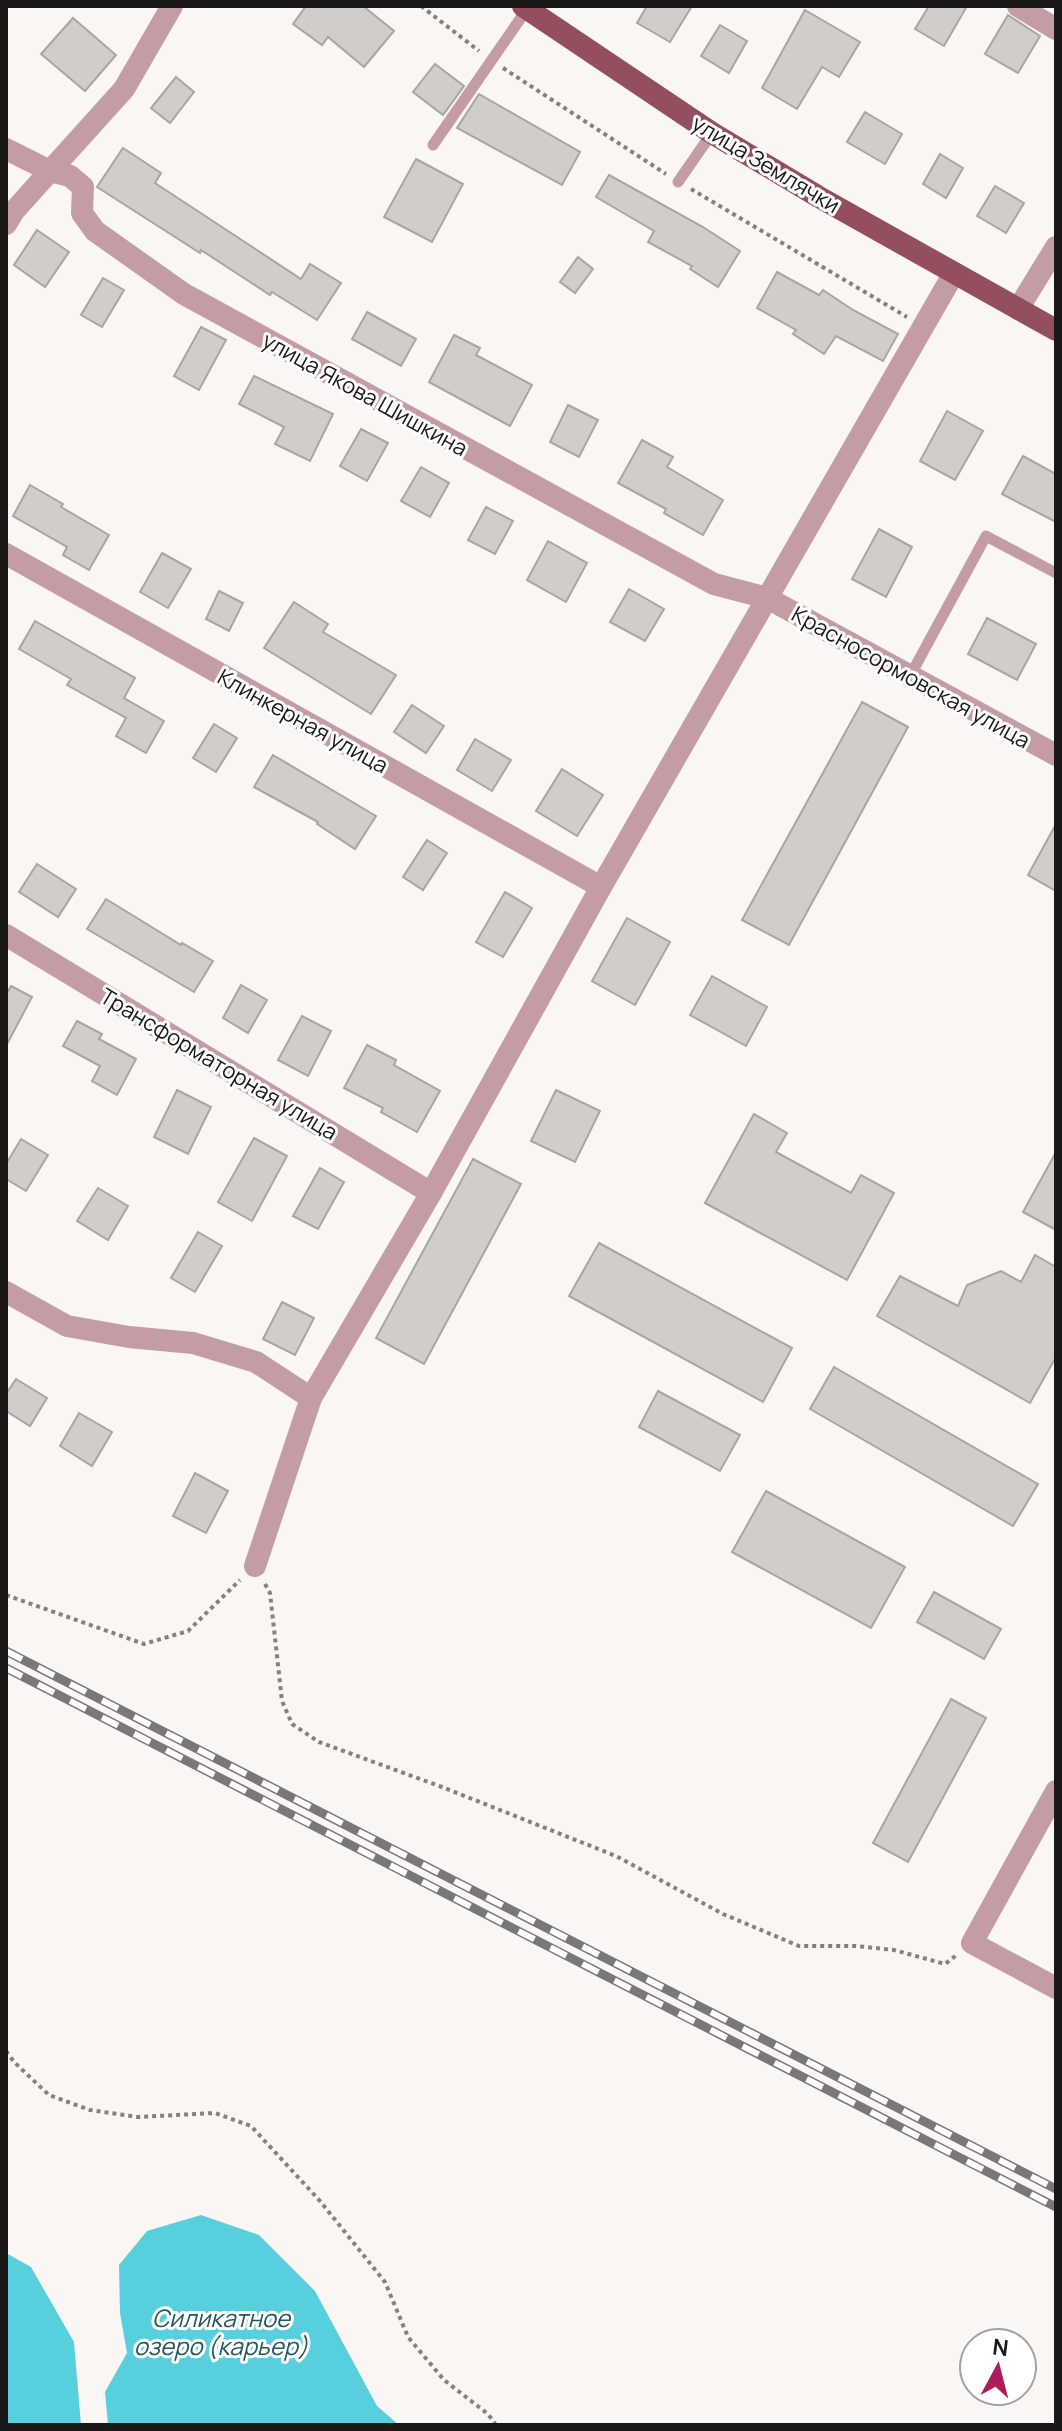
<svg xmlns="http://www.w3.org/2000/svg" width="1062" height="2431" font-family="Manrope,sans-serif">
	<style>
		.water { fill: #57cfdd }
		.building { fill: #d0cdca; stroke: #a8a6a3; stroke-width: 2 }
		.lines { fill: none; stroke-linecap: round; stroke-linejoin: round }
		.path { stroke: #84817f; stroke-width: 4; stroke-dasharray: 4 4; stroke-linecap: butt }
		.service { stroke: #c49ca3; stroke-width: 11 }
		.minor { stroke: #c49ca3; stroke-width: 22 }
		.primary { stroke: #934f5e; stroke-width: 22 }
		.rail-casing { stroke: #7a7876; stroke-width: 9 }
		.rail { stroke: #fff; stroke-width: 6; stroke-dasharray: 18; stroke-linecap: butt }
		.labels { text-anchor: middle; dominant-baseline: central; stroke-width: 6; stroke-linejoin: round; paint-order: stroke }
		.street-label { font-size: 22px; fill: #1a1918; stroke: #fff }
		.water-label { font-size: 24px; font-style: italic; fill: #25585e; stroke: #fff }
	</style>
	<rect width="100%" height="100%" fill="#faf6f3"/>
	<g class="water">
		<polygon points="201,2215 259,2235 315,2291 377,2406 399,2425 108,2425 105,2392 127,2353 120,2313 119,2265 147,2231"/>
		<polygon points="6,2253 31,2267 74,2342 81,2425 6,2425"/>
	</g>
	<g class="building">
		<polygon points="306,6 363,6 394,31 364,67 328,37 322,45 293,24"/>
		<polygon points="647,6 692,6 670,42 637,23"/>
		<polygon points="929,6 967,6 944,46 915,29"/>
		<polygon points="805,10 860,42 839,77 822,67 797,109 762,88"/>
		<polygon points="1008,15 1040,36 1018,73 985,54"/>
		<polygon points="73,18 116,55 85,91 41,54"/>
		<polygon points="720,25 747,41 729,73 701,56"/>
		<polygon points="435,64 464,86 443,115 413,92"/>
		<polygon points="176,77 194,92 170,123 151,108"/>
		<polygon points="479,94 580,152 562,185 457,128"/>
		<polygon points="865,112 902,134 885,164 847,142"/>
		<polygon points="123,148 161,173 155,183 301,279 310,264 341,283 317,320 272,292 270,295 201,250 200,253 97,187"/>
		<polygon points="940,154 963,168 946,198 923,184"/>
		<polygon points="416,159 463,184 432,242 384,217"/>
		<polygon points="609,175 703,227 740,251 718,287 690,269 692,266 648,242 654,231 596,197"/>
		<polygon points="995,186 1024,203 1006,233 977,216"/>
		<polygon points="37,230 69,252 45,287 14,265"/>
		<polygon points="578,257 593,269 575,293 560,282"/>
		<polygon points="777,272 819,295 823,290 853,310 898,334 883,361 836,336 824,354 793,334 796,330 757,308"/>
		<polygon points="103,278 124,290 102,327 81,315"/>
		<polygon points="367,312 416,339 401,366 352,339"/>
		<polygon points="201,327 226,340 199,390 174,376"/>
		<polygon points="454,335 480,348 476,355 532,385 510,426 429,382"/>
		<polygon points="254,376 333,414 310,461 275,444 284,427 239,404"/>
		<polygon points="568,405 598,420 579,457 550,442"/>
		<polygon points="947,411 983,431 955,480 920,461"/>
		<polygon points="361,429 388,443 367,481 340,466"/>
		<polygon points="642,440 673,457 667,467 723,500 703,535 664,513 666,509 618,483"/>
		<polygon points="1023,456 1056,474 1056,522 1002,494"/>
		<polygon points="421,467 449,483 430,517 401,501"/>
		<polygon points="30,485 63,504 61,507 109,535 89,570 63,555 67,547 13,516"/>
		<polygon points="486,507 513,521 495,554 468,540"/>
		<polygon points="879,529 912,547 886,597 852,579"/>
		<polygon points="548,541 587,563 566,602 527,580"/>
		<polygon points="162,553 191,569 168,608 140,592"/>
		<polygon points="629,589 664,609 645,641 610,622"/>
		<polygon points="219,591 243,603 229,631 206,619"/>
		<polygon points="294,602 328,624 323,632 396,675 371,714 264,648"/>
		<polygon points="987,618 1036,644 1017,680 968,654"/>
		<polygon points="35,621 135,678 124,698 164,721 146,753 116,736 126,718 67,685 71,679 19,649"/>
		<polygon points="862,702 908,727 789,945 742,920"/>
		<polygon points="412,705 444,726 426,753 394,732"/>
		<polygon points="214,724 237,738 216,772 193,758"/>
		<polygon points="475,739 511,760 492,791 457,770"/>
		<polygon points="273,755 376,816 355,849 317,824 318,822 254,787"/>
		<polygon points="562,769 603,795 577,836 536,811"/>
		<polygon points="1056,824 1056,891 1028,875"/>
		<polygon points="427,840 447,853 423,890 403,877"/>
		<polygon points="37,864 76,889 58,917 19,892"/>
		<polygon points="505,892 532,908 503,957 476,942"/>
		<polygon points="106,899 181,945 182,943 213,961 194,992 87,929"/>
		<polygon points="627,918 670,942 635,1005 592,981"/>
		<polygon points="712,976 767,1007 746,1046 690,1015"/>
		<polygon points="241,985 267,1000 248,1033 223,1018"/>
		<polygon points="11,986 32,997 6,1046 6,995"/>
		<polygon points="302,1016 331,1031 308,1076 278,1060"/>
		<polygon points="77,1021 102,1034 99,1039 136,1059 117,1095 92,1081 100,1066 63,1046"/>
		<polygon points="367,1045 396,1060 394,1065 440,1091 417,1132 381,1112 383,1108 344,1088"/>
		<polygon points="177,1090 211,1107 188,1154 154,1137"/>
		<polygon points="556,1090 600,1111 575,1162 531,1141"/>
		<polygon points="754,1114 787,1133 776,1152 851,1193 861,1175 894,1193 847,1280 705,1203"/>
		<polygon points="254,1138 287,1156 252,1221 218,1202"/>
		<polygon points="21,1139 48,1155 26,1191 6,1179 6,1164"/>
		<polygon points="1056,1152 1056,1230 1023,1212"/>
		<polygon points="473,1159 521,1184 424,1364 376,1338"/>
		<polygon points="320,1168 344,1182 318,1229 293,1216"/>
		<polygon points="98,1188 128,1206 108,1240 77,1221"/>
		<polygon points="198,1232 222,1246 195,1292 171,1278"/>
		<polygon points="599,1243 792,1348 763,1402 569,1296"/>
		<polygon points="1035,1255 1056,1267 1056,1357 1030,1403 877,1316 900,1276 958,1306 967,1285 1001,1271 1021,1282"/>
		<polygon points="282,1302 314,1318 295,1355 263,1339"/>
		<polygon points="834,1367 1038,1484 1013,1526 810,1409"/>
		<polygon points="16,1379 47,1398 30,1426 6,1411 6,1394"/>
		<polygon points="658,1391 740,1435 720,1471 639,1427"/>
		<polygon points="79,1413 112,1432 92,1466 60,1446"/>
		<polygon points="195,1473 228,1491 206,1533 173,1516"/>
		<polygon points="766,1491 905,1567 871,1628 732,1552"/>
		<polygon points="934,1592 1001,1629 984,1659 917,1622"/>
		<polygon points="951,1699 986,1718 908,1862 873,1843"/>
	</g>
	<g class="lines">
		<g class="path">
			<polyline points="421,6 479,51"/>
			<polyline points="503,68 666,174"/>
			<polyline points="691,189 907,317"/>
			<polyline points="265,1584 270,1593 282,1701 292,1724 319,1742 442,1787 616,1856 723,1914 799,1946 856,1946 894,1950 945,1964 958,1954"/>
			<polyline points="6,1595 144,1644 188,1631 240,1580"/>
			<polyline points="6,2051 14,2062 49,2095 90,2110 138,2117 215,2113 251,2126 320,2201 385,2282 408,2337 444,2380 488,2414 496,2425"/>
		</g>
		<g class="service">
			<polyline points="433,145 527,9"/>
			<polyline points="678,182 712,133"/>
			<polyline points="910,676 986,536 1056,573"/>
		</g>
		<g class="minor">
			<polyline points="1018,6 1056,29"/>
			<polyline points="6,149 50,171 70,176 83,187 82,213 95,231 184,294 714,584 767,598 1056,755"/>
			<polyline points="6,224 14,211 124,89 172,6"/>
			<polyline points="1018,309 1056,247"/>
			<polyline points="6,554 601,887"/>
			<polyline points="6,935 431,1193"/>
			<polyline points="6,1292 67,1326 129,1337 193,1343 256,1362 311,1398"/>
			<polyline points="255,1566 311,1398 431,1193 601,887 954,273"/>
			<polyline points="1056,1791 972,1943 1056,1988"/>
		</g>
		<polyline class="primary" points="523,6 712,133 819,197 1056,330"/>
		<defs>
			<g id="rail">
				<polyline points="6,1651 1056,2189"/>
				<polyline points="6,1668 1056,2207"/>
			</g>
		</defs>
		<use href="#rail" class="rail-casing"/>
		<use href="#rail" class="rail"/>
	</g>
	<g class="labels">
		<g class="street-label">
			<text transform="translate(766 164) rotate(31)">улица Землячки</text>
			<text transform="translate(365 394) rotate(29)">улица Якова Шишкина</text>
			<text transform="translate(911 677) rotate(29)">Красносормовская улица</text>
			<text transform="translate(303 721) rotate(29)">Клинкерная улица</text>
			<text transform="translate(219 1064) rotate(31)">Трансформаторная улица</text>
		</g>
		<g class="water-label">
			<text x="221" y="2317">Силикатное<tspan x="221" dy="28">озеро (карьер)</tspan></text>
		</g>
	</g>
	<rect width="1062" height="2431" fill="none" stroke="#1a1918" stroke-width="16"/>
	<g transform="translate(998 2367) rotate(7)"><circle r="38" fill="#ffffff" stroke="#a3a3a3" stroke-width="2"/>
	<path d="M0-6L14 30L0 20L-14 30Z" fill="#ac1e5b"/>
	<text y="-12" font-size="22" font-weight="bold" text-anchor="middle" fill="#1a1918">N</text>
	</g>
</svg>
